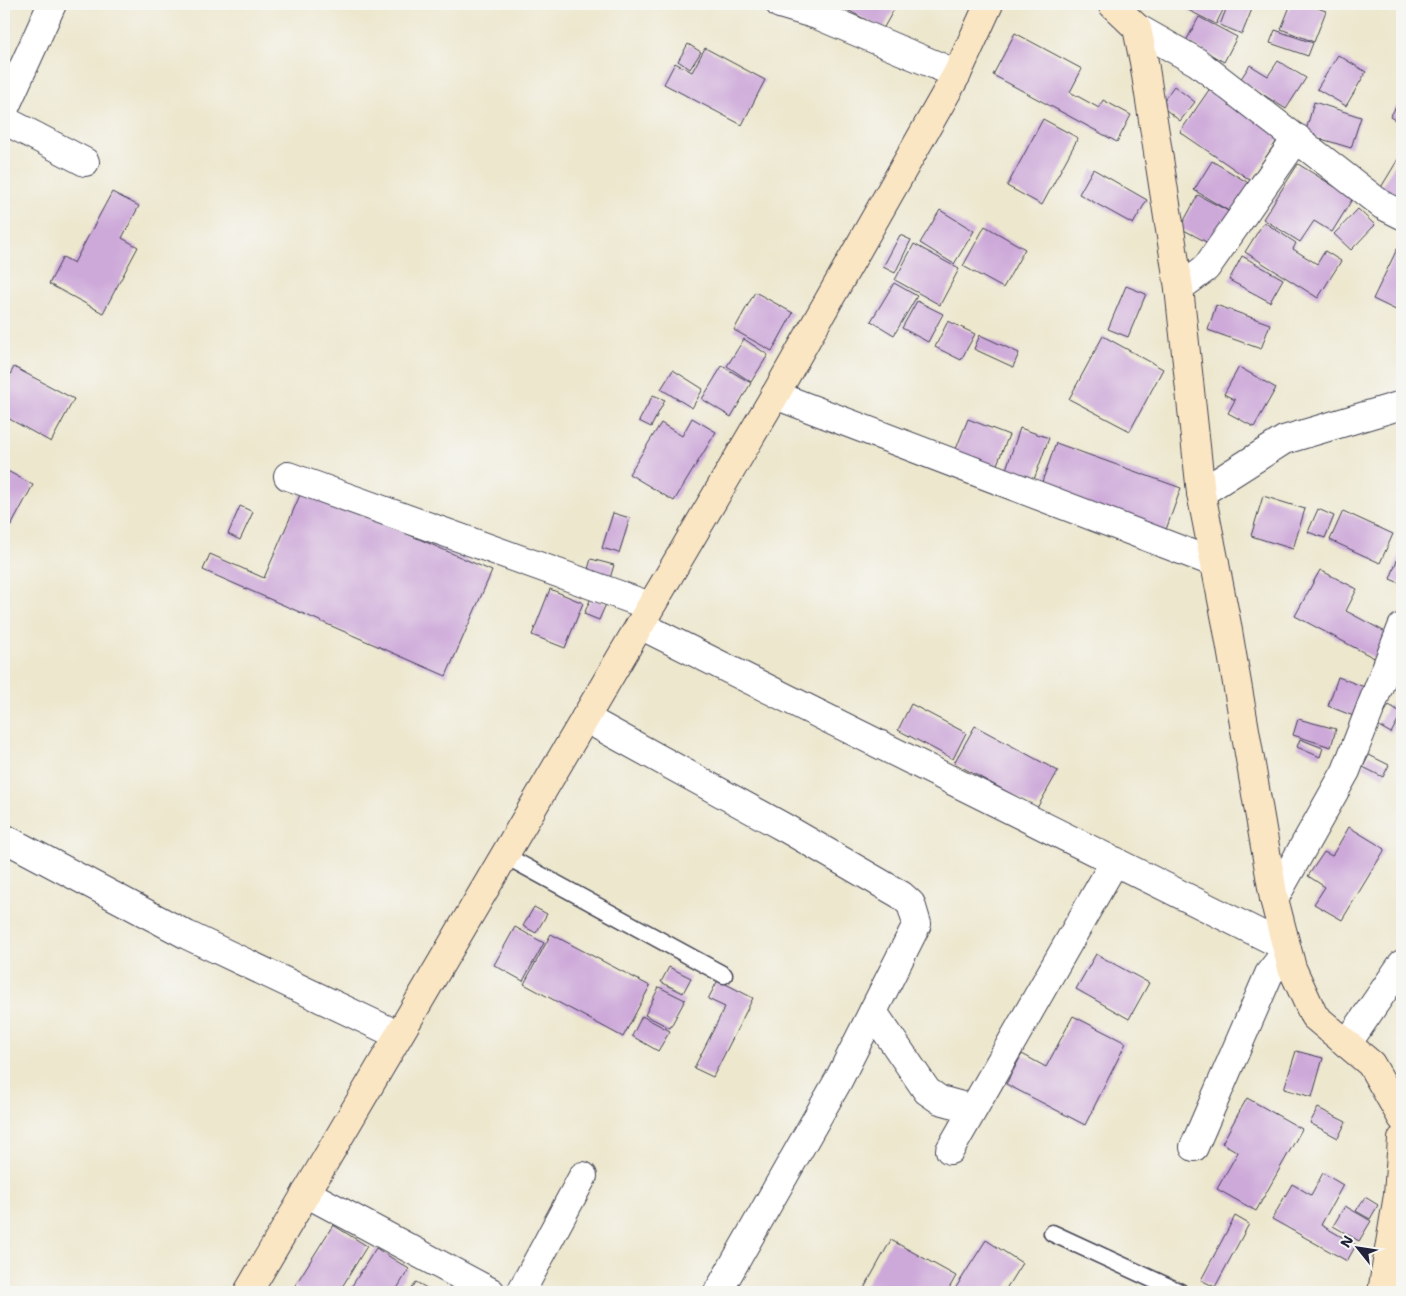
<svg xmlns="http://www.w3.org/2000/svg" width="1406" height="1296" font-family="'Shantell Sans',sans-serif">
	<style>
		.building { fill: #cda9d9 }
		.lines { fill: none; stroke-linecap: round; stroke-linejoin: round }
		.lane-casing { stroke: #404051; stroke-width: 19 }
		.street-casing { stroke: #404051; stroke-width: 30 }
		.secondary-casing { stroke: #404051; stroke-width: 30 }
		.lane { stroke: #fff; stroke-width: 16 }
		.street { stroke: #fff; stroke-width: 28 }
		.secondary { stroke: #fbe6c4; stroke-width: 28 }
	</style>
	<rect width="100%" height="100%" fill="#f6f6f2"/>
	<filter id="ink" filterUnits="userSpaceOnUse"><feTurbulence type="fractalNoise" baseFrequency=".02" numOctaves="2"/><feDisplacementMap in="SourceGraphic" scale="10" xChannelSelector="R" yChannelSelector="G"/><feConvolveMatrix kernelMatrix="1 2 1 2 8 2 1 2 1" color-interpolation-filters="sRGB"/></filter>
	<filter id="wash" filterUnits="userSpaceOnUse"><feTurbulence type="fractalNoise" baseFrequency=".0096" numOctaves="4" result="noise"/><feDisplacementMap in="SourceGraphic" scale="20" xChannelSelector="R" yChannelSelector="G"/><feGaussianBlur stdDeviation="1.12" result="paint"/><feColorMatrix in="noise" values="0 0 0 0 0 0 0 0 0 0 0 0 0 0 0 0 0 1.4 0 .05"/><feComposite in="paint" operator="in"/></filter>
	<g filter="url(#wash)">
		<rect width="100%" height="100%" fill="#ede7ce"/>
		<g id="blocks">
			<g class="building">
				<polygon points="841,4 897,4 883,29 840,6"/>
				<polygon points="1184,4 1226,4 1216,24 1188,10 1190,7"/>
				<polygon points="1228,4 1254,4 1242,34 1220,25"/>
				<polygon points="1291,4 1306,4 1326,11 1314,42 1281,29"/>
				<polygon points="1199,17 1237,37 1224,62 1186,41"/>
				<polygon points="1275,30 1313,43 1308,56 1270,43"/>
				<polygon points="1015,33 1082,69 1070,92 1099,108 1103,100 1131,115 1117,142 993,75"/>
				<polygon points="688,44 701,52 690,69 678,61"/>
				<polygon points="705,48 765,80 742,125 664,84 675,63 692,72"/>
				<polygon points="1338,55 1366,72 1346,106 1317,89"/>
				<polygon points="1278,61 1306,78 1286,109 1240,80 1250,65 1268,76"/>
				<polygon points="1174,86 1195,102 1180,121 1160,105"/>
				<polygon points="1211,87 1281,135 1250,180 1180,132"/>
				<polygon points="1402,97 1402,124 1390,117"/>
				<polygon points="1314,102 1361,117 1351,148 1305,134"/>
				<polygon points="1043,119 1078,138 1042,205 1007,186"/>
				<polygon points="1400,156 1402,157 1402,203 1380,189"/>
				<polygon points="1212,161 1250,184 1232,213 1194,190"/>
				<polygon points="1298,164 1353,198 1332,232 1314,221 1300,242 1263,219"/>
				<polygon points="1093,169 1147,200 1133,224 1079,194"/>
				<polygon points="112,192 139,206 122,238 138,247 103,313 49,284 63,257 74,263"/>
				<polygon points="1198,195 1232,213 1214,246 1180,228"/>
				<polygon points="1358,209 1375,225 1351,250 1334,234"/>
				<polygon points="940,210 974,231 954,264 920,243"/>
				<polygon points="1264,222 1296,243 1293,249 1317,264 1325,251 1341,261 1318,298 1245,252"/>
				<polygon points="985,226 1025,249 1003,288 963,266"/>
				<polygon points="900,235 911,240 895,273 883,267"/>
				<polygon points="914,244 959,269 940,305 895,280"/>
				<polygon points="1397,249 1402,251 1402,313 1373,299"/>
				<polygon points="1242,256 1283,279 1270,302 1229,280"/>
				<polygon points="894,283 917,296 894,335 871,321"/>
				<polygon points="1126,286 1146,294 1128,337 1108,329"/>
				<polygon points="755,292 793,313 772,351 734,330"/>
				<polygon points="917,301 943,314 928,342 902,328"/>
				<polygon points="1216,305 1270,324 1261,349 1208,330"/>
				<polygon points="948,321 975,334 961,360 935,347"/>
				<polygon points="980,335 1019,353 1013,367 974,349"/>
				<polygon points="1103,336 1163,369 1130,431 1069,399"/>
				<polygon points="744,339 768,355 751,382 727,366"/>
				<polygon points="722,366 751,383 731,417 702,399"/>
				<polygon points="14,367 74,399 51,442 4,416 4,386"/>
				<polygon points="1239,367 1276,388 1254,427 1228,413 1235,400 1224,394"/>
				<polygon points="673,370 703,389 692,408 661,389"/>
				<polygon points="653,395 665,400 651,427 639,421"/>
				<polygon points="692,418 716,432 674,501 629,474 661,423 682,436"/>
				<polygon points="968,419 1009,435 995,469 954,454"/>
				<polygon points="1020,428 1049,438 1032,485 1004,475"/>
				<polygon points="1056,443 1181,488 1163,538 1038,493"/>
				<polygon points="4,469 33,485 11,526 4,522"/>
				<polygon points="303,488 492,571 446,676 203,570 210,554 264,578"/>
				<polygon points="1263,496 1305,509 1293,549 1251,536"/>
				<polygon points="240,506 253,512 240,540 228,534"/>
				<polygon points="1318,509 1334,516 1325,538 1308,532"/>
				<polygon points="1343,511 1393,534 1380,563 1330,540"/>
				<polygon points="613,513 630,518 619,553 602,548"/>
				<polygon points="1402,547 1402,584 1390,579"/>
				<polygon points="591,559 614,565 608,585 585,579"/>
				<polygon points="1320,570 1357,589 1346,611 1393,636 1380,661 1295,616"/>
				<polygon points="550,589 583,603 565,648 532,635"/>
				<polygon points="591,598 606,604 599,620 584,614"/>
				<polygon points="1338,677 1367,688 1356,717 1328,706"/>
				<polygon points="911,704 966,733 953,759 898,730"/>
				<polygon points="1389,705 1402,713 1391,733 1377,725"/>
				<polygon points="1298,719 1336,729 1331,747 1293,735"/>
				<polygon points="975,726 1058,771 1037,808 954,763"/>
				<polygon points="1300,739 1323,748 1320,757 1297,747"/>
				<polygon points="1369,755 1389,765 1383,777 1363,767"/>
				<polygon points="1349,827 1385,849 1342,920 1314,904 1325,887 1308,876 1324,852 1332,856"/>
				<polygon points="534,907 547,914 536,933 523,926"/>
				<polygon points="515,927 544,943 523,981 494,965"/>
				<polygon points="551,934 650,986 623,1037 524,984"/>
				<polygon points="1096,954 1149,983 1129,1019 1076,989"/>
				<polygon points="669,967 691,978 683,993 661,982"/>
				<polygon points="718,980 753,998 713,1077 694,1068 725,1007 708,999"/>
				<polygon points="659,987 685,1000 670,1028 645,1015"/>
				<polygon points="642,1016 670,1031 658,1051 632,1036"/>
				<polygon points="1073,1016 1126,1043 1085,1125 1006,1084 1022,1054 1046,1067"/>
				<polygon points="1296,1051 1323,1058 1312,1097 1284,1089"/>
				<polygon points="1247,1098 1302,1129 1256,1211 1217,1189 1238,1152 1222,1143"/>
				<polygon points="1318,1108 1346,1122 1338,1138 1310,1123"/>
				<polygon points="1323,1173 1343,1185 1321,1225 1356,1245 1347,1261 1272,1219 1292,1184 1311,1195"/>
				<polygon points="1365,1197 1378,1205 1370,1219 1356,1211"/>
				<polygon points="1345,1206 1371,1221 1359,1241 1333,1226"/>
				<polygon points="1235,1216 1249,1224 1215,1287 1201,1280"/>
				<polygon points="333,1225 367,1246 339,1292 303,1292 294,1287"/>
				<polygon points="891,1240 956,1276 947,1292 862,1292"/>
				<polygon points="986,1240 1022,1263 1004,1292 953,1292"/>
				<polygon points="376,1248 409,1269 395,1292 348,1292"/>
				<polygon points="416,1282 434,1292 410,1292"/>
			</g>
		</g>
	</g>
	<g filter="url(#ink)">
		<use href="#blocks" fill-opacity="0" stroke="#404051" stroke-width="1"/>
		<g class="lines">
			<defs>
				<g id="lane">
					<polyline points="504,855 724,975"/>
					<polyline points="1052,1233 1180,1292"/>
				</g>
				<g id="street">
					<polyline points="780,4 817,15 957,74"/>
					<polyline points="1137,28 1197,62 1382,205 1402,215"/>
					<polyline points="4,110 52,4"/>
					<polyline points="4,120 85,162"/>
					<polyline points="1179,288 1206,268 1297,138"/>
					<polyline points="775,395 1215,563"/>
					<polyline points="288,476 650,606"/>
					<polyline points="1201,493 1284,440 1402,405"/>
					<polyline points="640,625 1286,947"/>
					<polyline points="585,718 787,829 901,895 911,904 917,924 838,1081 718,1292"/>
					<polyline points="4,838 187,935 398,1035"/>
					<polyline points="1274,899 1346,771 1402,627"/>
					<polyline points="873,1012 927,1091 940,1100 973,1109"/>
					<polyline points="1347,1044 1402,964"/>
					<polyline points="1194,1147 1269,974 1287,951"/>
					<polyline points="950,1150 1115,861"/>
					<polyline points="306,1193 491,1292"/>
					<polyline points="521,1292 583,1176"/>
				</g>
				<g id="secondary">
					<polyline points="1112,4 1137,28 1144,62 1179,288 1201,493 1227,625 1274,899 1292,968 1314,1016 1371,1064 1402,1118"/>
					<polyline points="248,1292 775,395 957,74 989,4"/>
					<polyline points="1382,1292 1398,1195 1402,1139"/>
				</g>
			</defs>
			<use href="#lane" class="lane-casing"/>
			<use href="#street" class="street-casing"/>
			<use href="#secondary" class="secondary-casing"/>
			<use href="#lane" class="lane"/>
			<use href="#street" class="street"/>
			<use href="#secondary" class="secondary"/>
		</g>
	</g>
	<rect width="1406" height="1296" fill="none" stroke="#f6f6f2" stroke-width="20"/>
	<g transform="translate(1358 1248) rotate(300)" stroke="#f6f6f2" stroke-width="4" paint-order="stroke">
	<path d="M0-4L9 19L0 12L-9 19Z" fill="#22223b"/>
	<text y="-8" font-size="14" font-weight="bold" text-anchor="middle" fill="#22223b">N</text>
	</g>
</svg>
